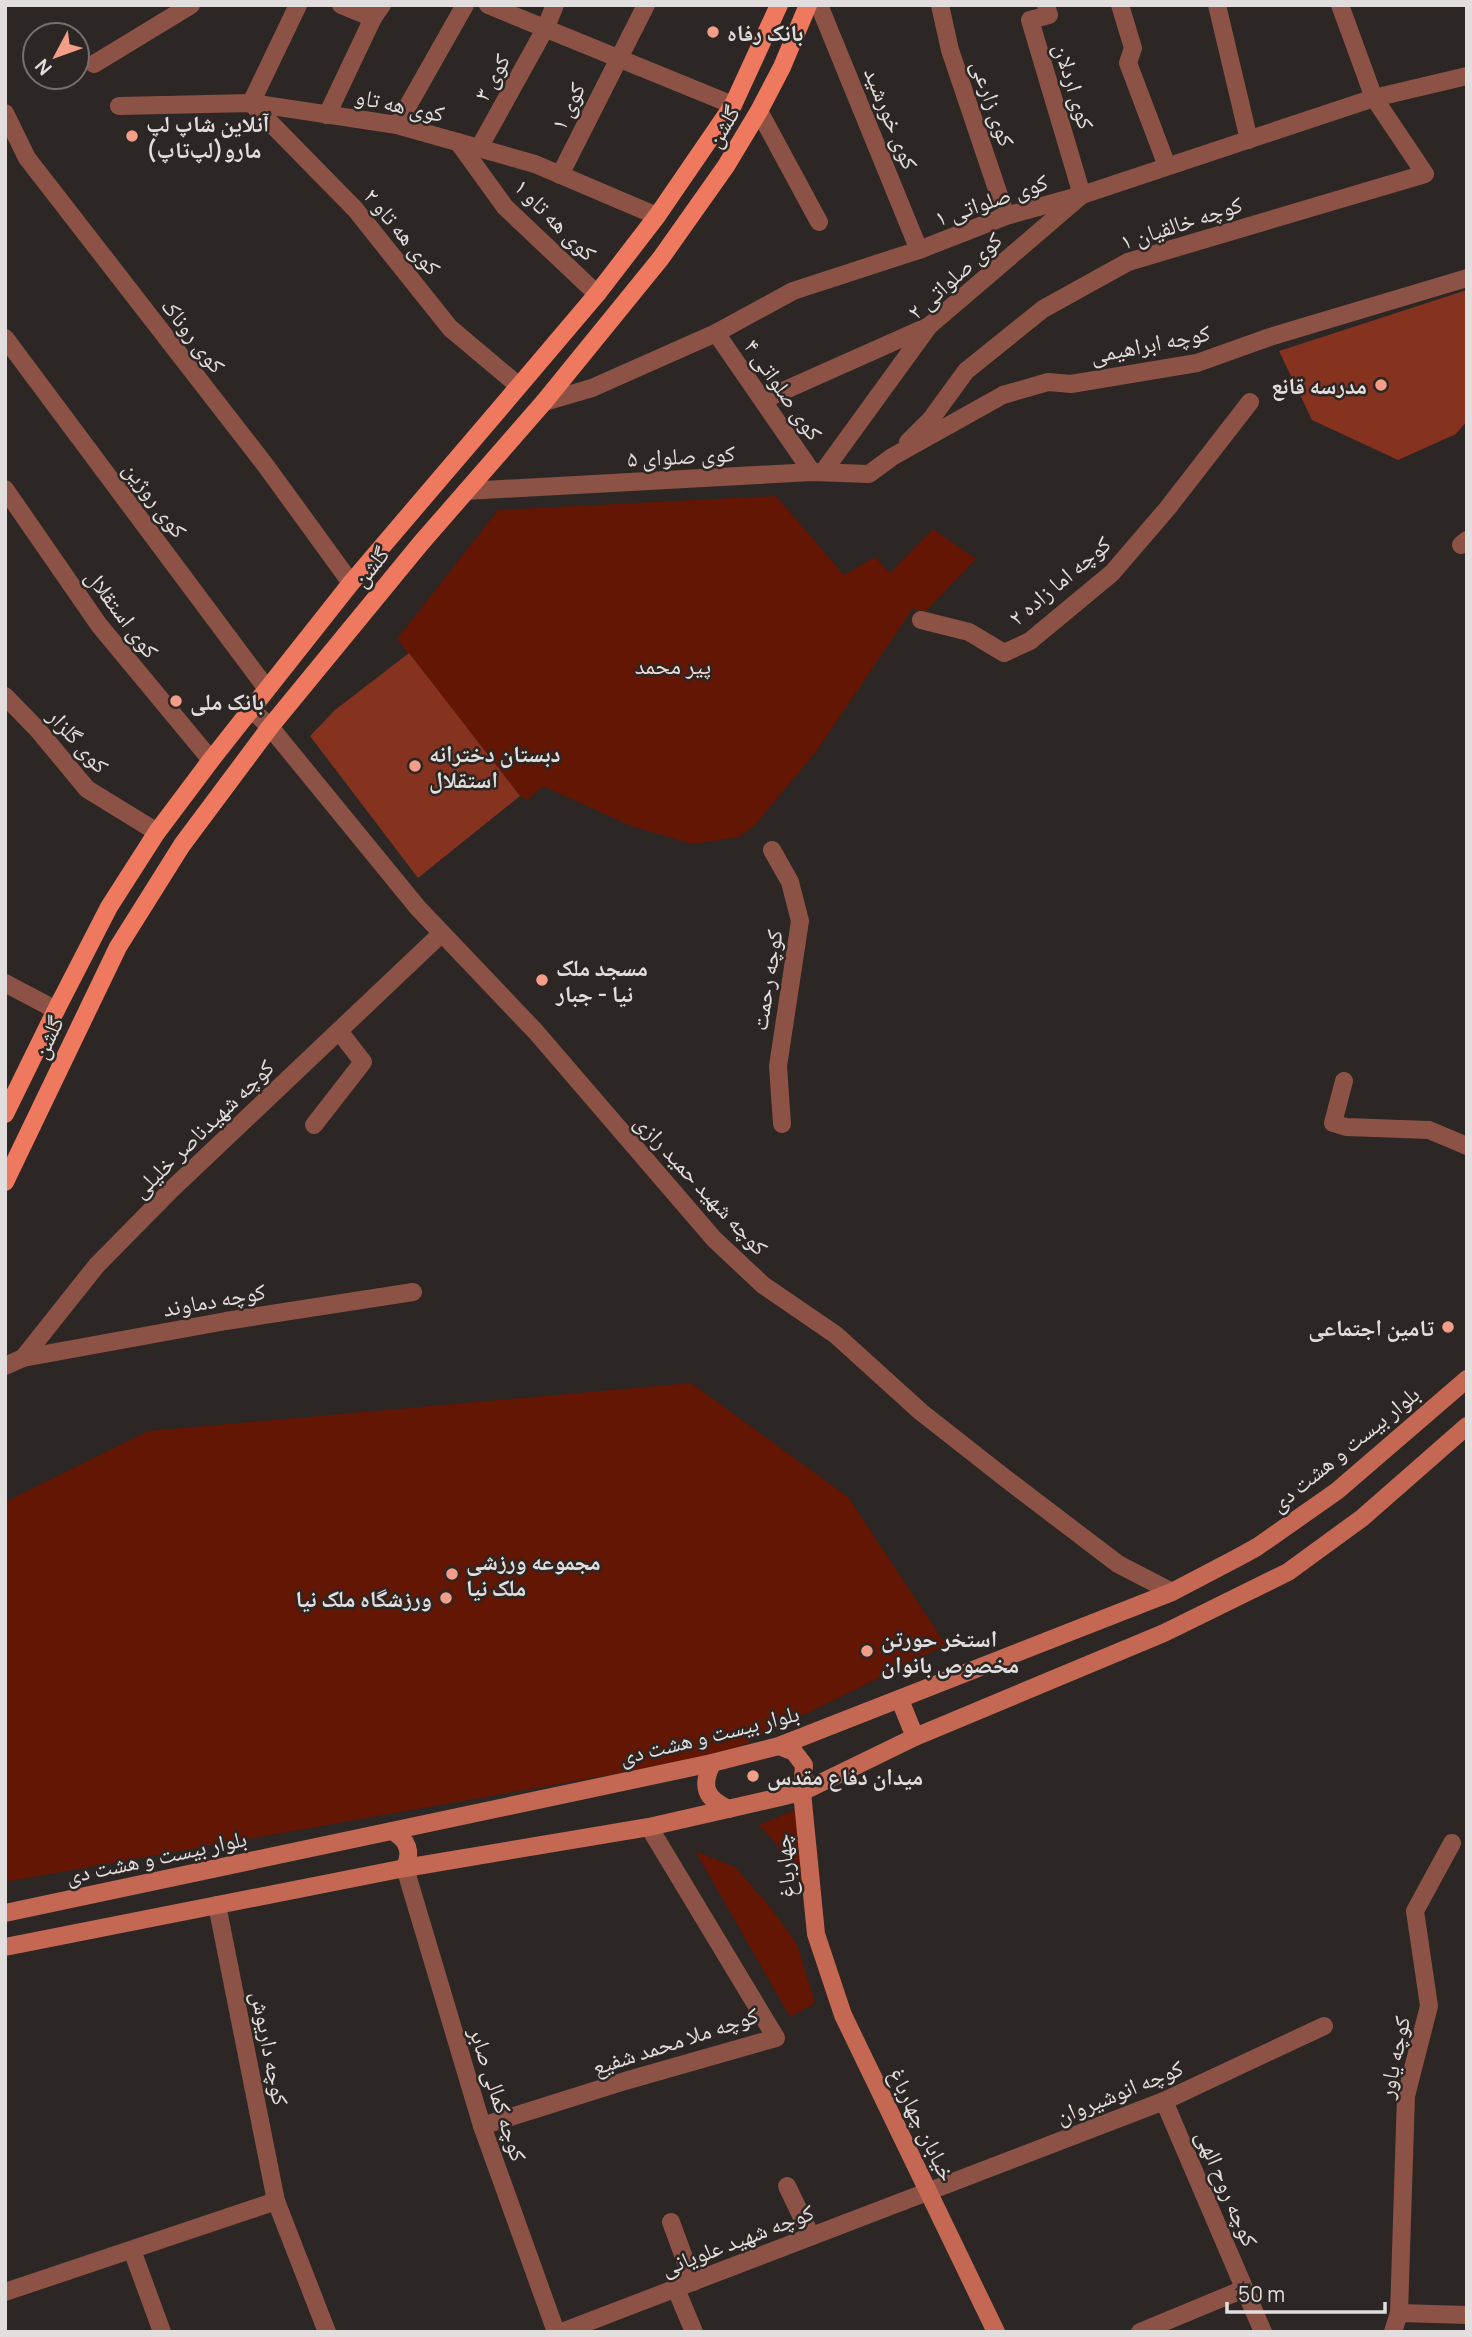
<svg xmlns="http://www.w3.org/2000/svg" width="1472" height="2337" font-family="Manrope,'Noto Naskh Arabic',sans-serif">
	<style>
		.green { fill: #631604 }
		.building { fill: #85321f }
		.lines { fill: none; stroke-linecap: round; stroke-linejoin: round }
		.minor { stroke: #8c5245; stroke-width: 18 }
		.tertiary { stroke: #8c5245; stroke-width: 18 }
		.secondary { stroke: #c46853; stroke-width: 18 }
		.primary { stroke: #ef795e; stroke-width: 18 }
		.poi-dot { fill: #f49e89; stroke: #2c2624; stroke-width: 2.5 }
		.labels { text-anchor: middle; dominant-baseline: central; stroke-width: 5; stroke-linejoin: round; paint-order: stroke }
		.poi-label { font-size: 23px; font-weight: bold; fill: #e2dedd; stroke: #2c2624; text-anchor: start }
		.street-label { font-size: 23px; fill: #e2dedd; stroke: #2c2624 }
		.park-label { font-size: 23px; fill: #f6dcd6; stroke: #2c2624 }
	</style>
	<rect width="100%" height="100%" fill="#2c2624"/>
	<g class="green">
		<polygon points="776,496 844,575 875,557 890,573 933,529 976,559 925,612 913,608 818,749 755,825 739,837 692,844 631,826 543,786 528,800 520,796 397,639 498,510"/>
		<polygon points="691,1383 848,1497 946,1645 722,1755 5,1882 5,1502 148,1431"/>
		<polygon points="801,1807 804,1884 778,1846 759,1825"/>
		<polygon points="695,1851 735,1867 771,1908 797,1944 815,2003 790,2017"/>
	</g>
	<g class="building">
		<polygon points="1467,290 1467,421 1456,434 1398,460 1312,420 1279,351"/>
		<polygon points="409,653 520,796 418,878 310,736 335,710"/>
	</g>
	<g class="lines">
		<g class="minor">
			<polyline points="298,5 251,103 355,209 450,328 519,386"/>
			<polyline points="341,5 373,18"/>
			<polyline points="488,5 733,105"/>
			<polyline points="819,5 919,250"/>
			<polyline points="940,5 950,50 1006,216"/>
			<polyline points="1120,5 1133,48 1128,63 1167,166"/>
			<polyline points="1217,5 1249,140"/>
			<polyline points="94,64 191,5"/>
			<polyline points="119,106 251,103 397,125 535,164 657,216"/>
			<polyline points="759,111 819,222"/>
			<polyline points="5,113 27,158 266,466 351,583"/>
			<polyline points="327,115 373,18 382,5"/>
			<polyline points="397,125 465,5"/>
			<polyline points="458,142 505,207 597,294"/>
			<polyline points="479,148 545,29 555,5"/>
			<polyline points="560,175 646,5"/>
			<polyline points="716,333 812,472"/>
			<polyline points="5,338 267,689"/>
			<polyline points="763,400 929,326"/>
			<polyline points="544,402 592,388 716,333 793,291 919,250 1006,216 1082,195 1374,98 1467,76"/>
			<polyline points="908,442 931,419 966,371 1043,309 1128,262 1425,174 1374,98 1340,5"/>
			<polyline points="823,472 929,326 1082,195 1030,20 1049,15 1046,5"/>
			<polyline points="5,489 99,625 211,760"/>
			<polyline points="466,491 812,472 869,474 892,457 1003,395 1048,382 1071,384 1197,363 1270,337 1467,278"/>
			<polyline points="1461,545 1467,540"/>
			<polyline points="921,620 969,632 1004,653 1030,641 1112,573 1167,509 1250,402"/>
			<polyline points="5,696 38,730 87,789 157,832"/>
			<polyline points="772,850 790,882 800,921 778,1066 782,1124"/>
			<polyline points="5,983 56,1010"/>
			<polyline points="1344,1081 1333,1123 1346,1127 1429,1130 1467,1146"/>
			<polyline points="314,1125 363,1062 339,1031"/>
			<polyline points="23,1358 226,1321 413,1292"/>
			<polyline points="5,1366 23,1358 97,1265 172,1189 442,933"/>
			<polyline points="405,1868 482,2126 556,2332"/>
			<polyline points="217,1905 276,2201 327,2332"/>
			<polyline points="1164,2101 1263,2332"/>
			<polyline points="482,2126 625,2081 776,2038 649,1827"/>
			<polyline points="787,2186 811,2236"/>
			<polyline points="671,2222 693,2282"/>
			<polyline points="132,2250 162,2332"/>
			<polyline points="676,2289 694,2332"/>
			<polyline points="5,2292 276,2201"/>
			<polyline points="1399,2313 1467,2315"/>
			<polyline points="562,2332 1164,2101 1324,2026"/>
			<polyline points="1140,2332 1244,2289"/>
			<polyline points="1393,2332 1399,2313 1406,2096 1429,2006 1415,1911 1452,1843"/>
		</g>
		<polyline class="tertiary" points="251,709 270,727 418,908 536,1032 714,1239 763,1285 836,1335 921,1412 1005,1478 1118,1564 1172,1592"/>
		<g class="secondary">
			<polyline points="900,1700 915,1737"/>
			<polyline points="779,1746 794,1752 804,1765 802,1792 816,1934 843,2015 996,2332"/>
			<path d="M712 1763C701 1786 705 1799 729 1809"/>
			<path d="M392 1831C408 1840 412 1851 405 1868"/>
			<polyline points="5,1913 712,1763 779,1746 1172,1592 1237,1558 1257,1547 1337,1491 1467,1379"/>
			<polyline points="5,1947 405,1868 649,1827 802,1792 915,1737 1164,1633 1288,1572 1362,1518 1467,1426"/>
		</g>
		<g class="primary">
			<polyline points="5,1114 56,1010 109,907 157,832 211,760 351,583 519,386 597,294 657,216 733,105 779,5"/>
			<polyline points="5,1182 118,947 182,845 270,727 421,543 544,402 661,258 726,166 759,111 782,67 808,5"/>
		</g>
	</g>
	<g class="poi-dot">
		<circle cx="713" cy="32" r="7"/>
		<circle cx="132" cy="136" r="7"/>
		<circle cx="1381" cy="385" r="7"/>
		<circle cx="176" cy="701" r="7"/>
		<circle cx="415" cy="766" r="7"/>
		<circle cx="542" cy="980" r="7"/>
		<circle cx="1448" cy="1327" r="7"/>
		<circle cx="452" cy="1574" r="7"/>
		<circle cx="446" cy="1598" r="7"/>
		<circle cx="867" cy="1651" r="7"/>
		<circle cx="753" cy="1776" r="7"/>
	</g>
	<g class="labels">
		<g class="poi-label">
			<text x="727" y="32">بانک رفاه</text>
			<text x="146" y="123">آنلاین شاپ لپ<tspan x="146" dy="26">مارو(لپ‌تاپ)</tspan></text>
			<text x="1367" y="385" text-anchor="end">مدرسه قانع</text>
			<text x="190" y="701">بانک ملی</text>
			<text x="429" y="753">دبستان دخترانه<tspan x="429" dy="26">استقلال</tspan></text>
			<text x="556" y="967">مسجد ملک<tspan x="556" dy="26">نیا - جبار</tspan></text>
			<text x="1434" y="1327" text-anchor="end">تامین اجتماعی</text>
			<text x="466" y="1561">مجموعه ورزشی<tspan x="466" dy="26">ملک نیا</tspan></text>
			<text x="432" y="1598" text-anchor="end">ورزشگاه ملک نیا</text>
			<text x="881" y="1638">استخر حورتن<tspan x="881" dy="26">مخصوص بانوان</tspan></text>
			<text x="767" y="1776">میدان دفاع مقدس</text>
		</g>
		<g class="street-label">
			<text transform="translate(491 77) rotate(-61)">کوی ۳</text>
			<text transform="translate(1075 86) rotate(73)">کوی اردلان</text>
			<text transform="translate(994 103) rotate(71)">کوی زارعی</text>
			<text transform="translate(400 104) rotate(12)">کوی هه تاو</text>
			<text transform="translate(567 106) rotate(-64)">کوی ۱</text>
			<text transform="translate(892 118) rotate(68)">کوی خورشید</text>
			<text transform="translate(722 126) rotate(-59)">گلشن</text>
			<text transform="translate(991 199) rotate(-19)">کوی صلواتی ۱</text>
			<text transform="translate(556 219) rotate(45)">کوی هه تاو ۱</text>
			<text transform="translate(1181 222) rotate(-18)">کوچه خالقیان ۱</text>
			<text transform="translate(403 231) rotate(50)">کوی هه تاو ۲</text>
			<text transform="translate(954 275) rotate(-42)">کوی صلواتی ۲</text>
			<text transform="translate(194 335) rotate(52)">کوی روناک</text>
			<text transform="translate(1150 343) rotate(-11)">کوچه ابراهیمی</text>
			<text transform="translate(784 389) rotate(55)">کوی صلواتی ۴</text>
			<text transform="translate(681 455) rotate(-3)">کوی صلوای ۵</text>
			<text transform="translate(156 499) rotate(53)">کوی روژین</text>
			<text transform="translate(370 566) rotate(-51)">گلشن</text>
			<text transform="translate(1059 580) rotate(-40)">کوچه اما زاده ۲</text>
			<text transform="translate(123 613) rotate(53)">کوی استقلال</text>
			<text transform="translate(79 740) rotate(48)">کوی گلزار</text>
			<text transform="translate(766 980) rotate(-81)">کوچه رحمت</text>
			<text transform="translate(47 1037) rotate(-65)">گلشن</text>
			<text transform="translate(202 1128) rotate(-44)">کوچه شهیدناصر خلیلی</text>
			<text transform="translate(702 1184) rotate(47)">کوچه شهید حمید رازی</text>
			<text transform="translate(214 1299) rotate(-10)">کوچه دماوند</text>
			<text transform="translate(1344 1448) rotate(-39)">بلوار بیست و هشت دی</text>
			<text transform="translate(709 1734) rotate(-14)">بلوار بیست و هشت دی</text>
			<text transform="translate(156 1856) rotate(-12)">بلوار بیست و هشت دی</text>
			<text transform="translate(784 1866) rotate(-96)">چهارباغ</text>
			<text transform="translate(675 2040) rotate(-18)">کوچه ملا محمد شفیع</text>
			<text transform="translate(271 2048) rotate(79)">کوچه داریوش</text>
			<text transform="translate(1393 2057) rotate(-78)">کوچه یاور</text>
			<text transform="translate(1119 2091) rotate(-22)">کوچه انوشیروان</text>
			<text transform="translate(499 2094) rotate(72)">کوچه کمالی صابر</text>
			<text transform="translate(923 2124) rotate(64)">خیابان چهارباغ</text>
			<text transform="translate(1228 2188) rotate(67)">کوچه روح الهی</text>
			<text transform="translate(737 2239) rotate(-21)">کوچه شهید علویانی</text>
		</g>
		<g class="park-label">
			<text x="673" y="665">پیر محمد</text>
		</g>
	</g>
	<rect width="1472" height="2337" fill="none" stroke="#e2dedd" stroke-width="14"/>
	<g transform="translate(56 56) rotate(229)"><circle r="33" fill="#2c2624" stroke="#75706e" stroke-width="2"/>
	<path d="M0-5L12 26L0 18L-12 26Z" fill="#f49e89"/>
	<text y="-10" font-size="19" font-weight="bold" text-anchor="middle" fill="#e2dedd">N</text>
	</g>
	<path d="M1227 2302v10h158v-10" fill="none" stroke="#e2dedd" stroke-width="3.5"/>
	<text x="1238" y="2302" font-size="21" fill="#e2dedd" stroke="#2c2624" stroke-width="5" paint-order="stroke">50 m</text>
</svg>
